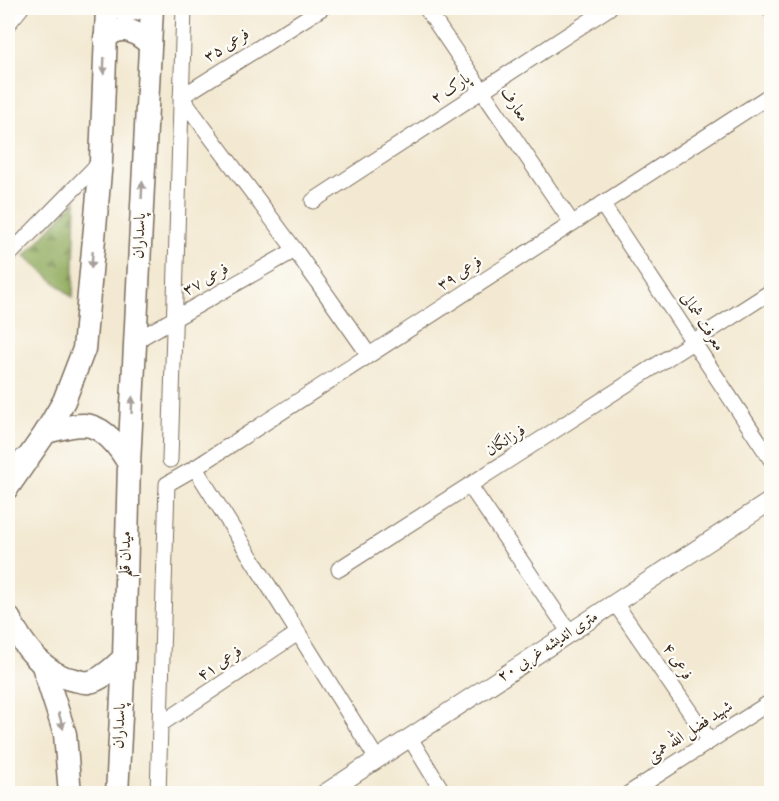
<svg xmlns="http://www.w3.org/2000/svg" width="779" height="801" font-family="'IM FELL English',Amiri,serif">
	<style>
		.forest { fill: url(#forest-firs); stroke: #666a3e; stroke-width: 1.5 }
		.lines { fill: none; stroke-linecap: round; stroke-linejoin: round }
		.minor-casing { stroke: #7b6d5d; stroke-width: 17 }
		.tertiary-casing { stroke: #7b6d5d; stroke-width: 20 }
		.primary-casing { stroke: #7b6d5d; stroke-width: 25 }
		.trunk-casing { stroke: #7b6d5d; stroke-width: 26 }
		.minor { stroke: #fff; stroke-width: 15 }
		.tertiary { stroke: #fff; stroke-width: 18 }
		.primary { stroke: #fff; stroke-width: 22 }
		.trunk { stroke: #fff; stroke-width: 24 }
		.oneway { fill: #a79f9a }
		.labels { text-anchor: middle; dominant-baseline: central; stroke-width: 4.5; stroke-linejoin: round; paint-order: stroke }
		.street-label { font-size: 16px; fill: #3b2a1e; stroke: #fdfcf7 }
	</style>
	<defs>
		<pattern id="forest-firs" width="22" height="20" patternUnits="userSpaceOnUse" patternTransform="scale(1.5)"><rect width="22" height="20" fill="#90ab5d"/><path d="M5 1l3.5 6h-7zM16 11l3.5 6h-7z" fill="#778b4c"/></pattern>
	</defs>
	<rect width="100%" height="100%" fill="#fdfcf7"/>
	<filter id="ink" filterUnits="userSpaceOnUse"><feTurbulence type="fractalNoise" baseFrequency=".0167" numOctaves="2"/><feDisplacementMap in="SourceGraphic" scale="12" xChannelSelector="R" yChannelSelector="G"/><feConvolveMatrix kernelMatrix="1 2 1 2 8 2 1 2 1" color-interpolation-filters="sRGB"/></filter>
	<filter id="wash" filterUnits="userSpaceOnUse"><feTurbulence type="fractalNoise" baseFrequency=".008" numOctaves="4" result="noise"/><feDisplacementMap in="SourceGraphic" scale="24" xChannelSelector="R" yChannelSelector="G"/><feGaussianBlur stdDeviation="1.35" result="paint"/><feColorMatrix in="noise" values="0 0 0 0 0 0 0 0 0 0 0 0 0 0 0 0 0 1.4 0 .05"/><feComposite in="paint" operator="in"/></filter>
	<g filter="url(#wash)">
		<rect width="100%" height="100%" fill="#f3e9d2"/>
		<polygon class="forest" points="76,200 73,298 25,256"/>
	</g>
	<g filter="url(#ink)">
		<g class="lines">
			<defs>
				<g id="minor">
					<polyline points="322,8 181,97 295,250 369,355"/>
					<polyline points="426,8 572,223"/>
					<polyline points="8,24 21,8"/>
					<polyline points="313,201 609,8"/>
					<polyline points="602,204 772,461"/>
					<polyline points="8,256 101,161"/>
					<polyline points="135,341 295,250"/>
					<polyline points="170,460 184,8"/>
					<polyline points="195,468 377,759"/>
					<polyline points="470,486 570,633"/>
					<polyline points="339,569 772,291"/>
					<polyline points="615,603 710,741"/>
					<polyline points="161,724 298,633"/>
					<polyline points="410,738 444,794"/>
					<polyline points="158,794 167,484 195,468 772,94"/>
					<polyline points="628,794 772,701"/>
				</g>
				<g id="tertiary">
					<polyline points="770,8 772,10"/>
					<polyline points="324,794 772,500"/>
				</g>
				<g id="primary">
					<path d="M119 8C125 11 132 11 138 8"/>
					<path d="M105 38C122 23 135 31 150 44"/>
					<polyline points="129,464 152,8"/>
					<polyline points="8,487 46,432 64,401 84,349 101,161 107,8"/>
					<path d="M9 618C22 644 45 676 75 680 79 681 85 683 89 682 102 680 114 667 124 658L129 464C120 448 104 426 84 425 71 425 58 429 46 432"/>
					<polyline points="43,666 65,734 70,794"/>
					<polyline points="117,794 124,658"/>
				</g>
				<g id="trunk">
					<polyline points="8,475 27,459"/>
					<polyline points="8,627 17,634"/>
				</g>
			</defs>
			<use href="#minor" class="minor-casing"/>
			<use href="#tertiary" class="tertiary-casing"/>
			<use href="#primary" class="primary-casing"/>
			<use href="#trunk" class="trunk-casing"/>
			<use href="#minor" class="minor"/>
			<use href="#tertiary" class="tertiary"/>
			<use href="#primary" class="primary"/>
			<use href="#trunk" class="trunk"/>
		</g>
		<defs><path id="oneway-solid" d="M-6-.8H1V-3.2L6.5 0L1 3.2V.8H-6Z" transform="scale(1.5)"/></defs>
		<g class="oneway">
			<use href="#oneway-solid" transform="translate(104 66) rotate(92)"/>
			<use href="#oneway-solid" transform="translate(142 190) rotate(-87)"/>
			<use href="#oneway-solid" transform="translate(92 260) rotate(95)"/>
			<use href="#oneway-solid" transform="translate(132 405) rotate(-87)"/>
			<use href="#oneway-solid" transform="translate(61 721) rotate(74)"/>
		</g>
	</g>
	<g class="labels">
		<g class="street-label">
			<text transform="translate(227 46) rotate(-32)">فرعی ۳۵</text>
			<text transform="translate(451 89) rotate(-33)">پارک ۲</text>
			<text transform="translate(514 105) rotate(56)">معارف</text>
			<text transform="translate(140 236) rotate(-87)">پاسداران</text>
			<text transform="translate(460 274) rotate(-33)">فرعی ۳۹</text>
			<text transform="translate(206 280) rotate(-30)">فرعی ۳۷</text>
			<text transform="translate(702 322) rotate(57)">معرفت شمالی</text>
			<text transform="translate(506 441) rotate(-33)">فرزانگان</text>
			<text transform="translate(126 554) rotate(-89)">میدان قلم</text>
			<text transform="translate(548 647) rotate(-33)">۲۰ متری اندیشه غربی</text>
			<text transform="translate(677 662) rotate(56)">فرعی ۴</text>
			<text transform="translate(220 664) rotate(-34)">فرعی ۴۱</text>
			<text transform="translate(120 726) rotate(-87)">پاسداران</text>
			<text transform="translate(690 732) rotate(-33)">شهید فضل الله همتی</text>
		</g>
	</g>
	<rect width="779" height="801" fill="none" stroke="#fdfcf7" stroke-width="30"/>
</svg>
